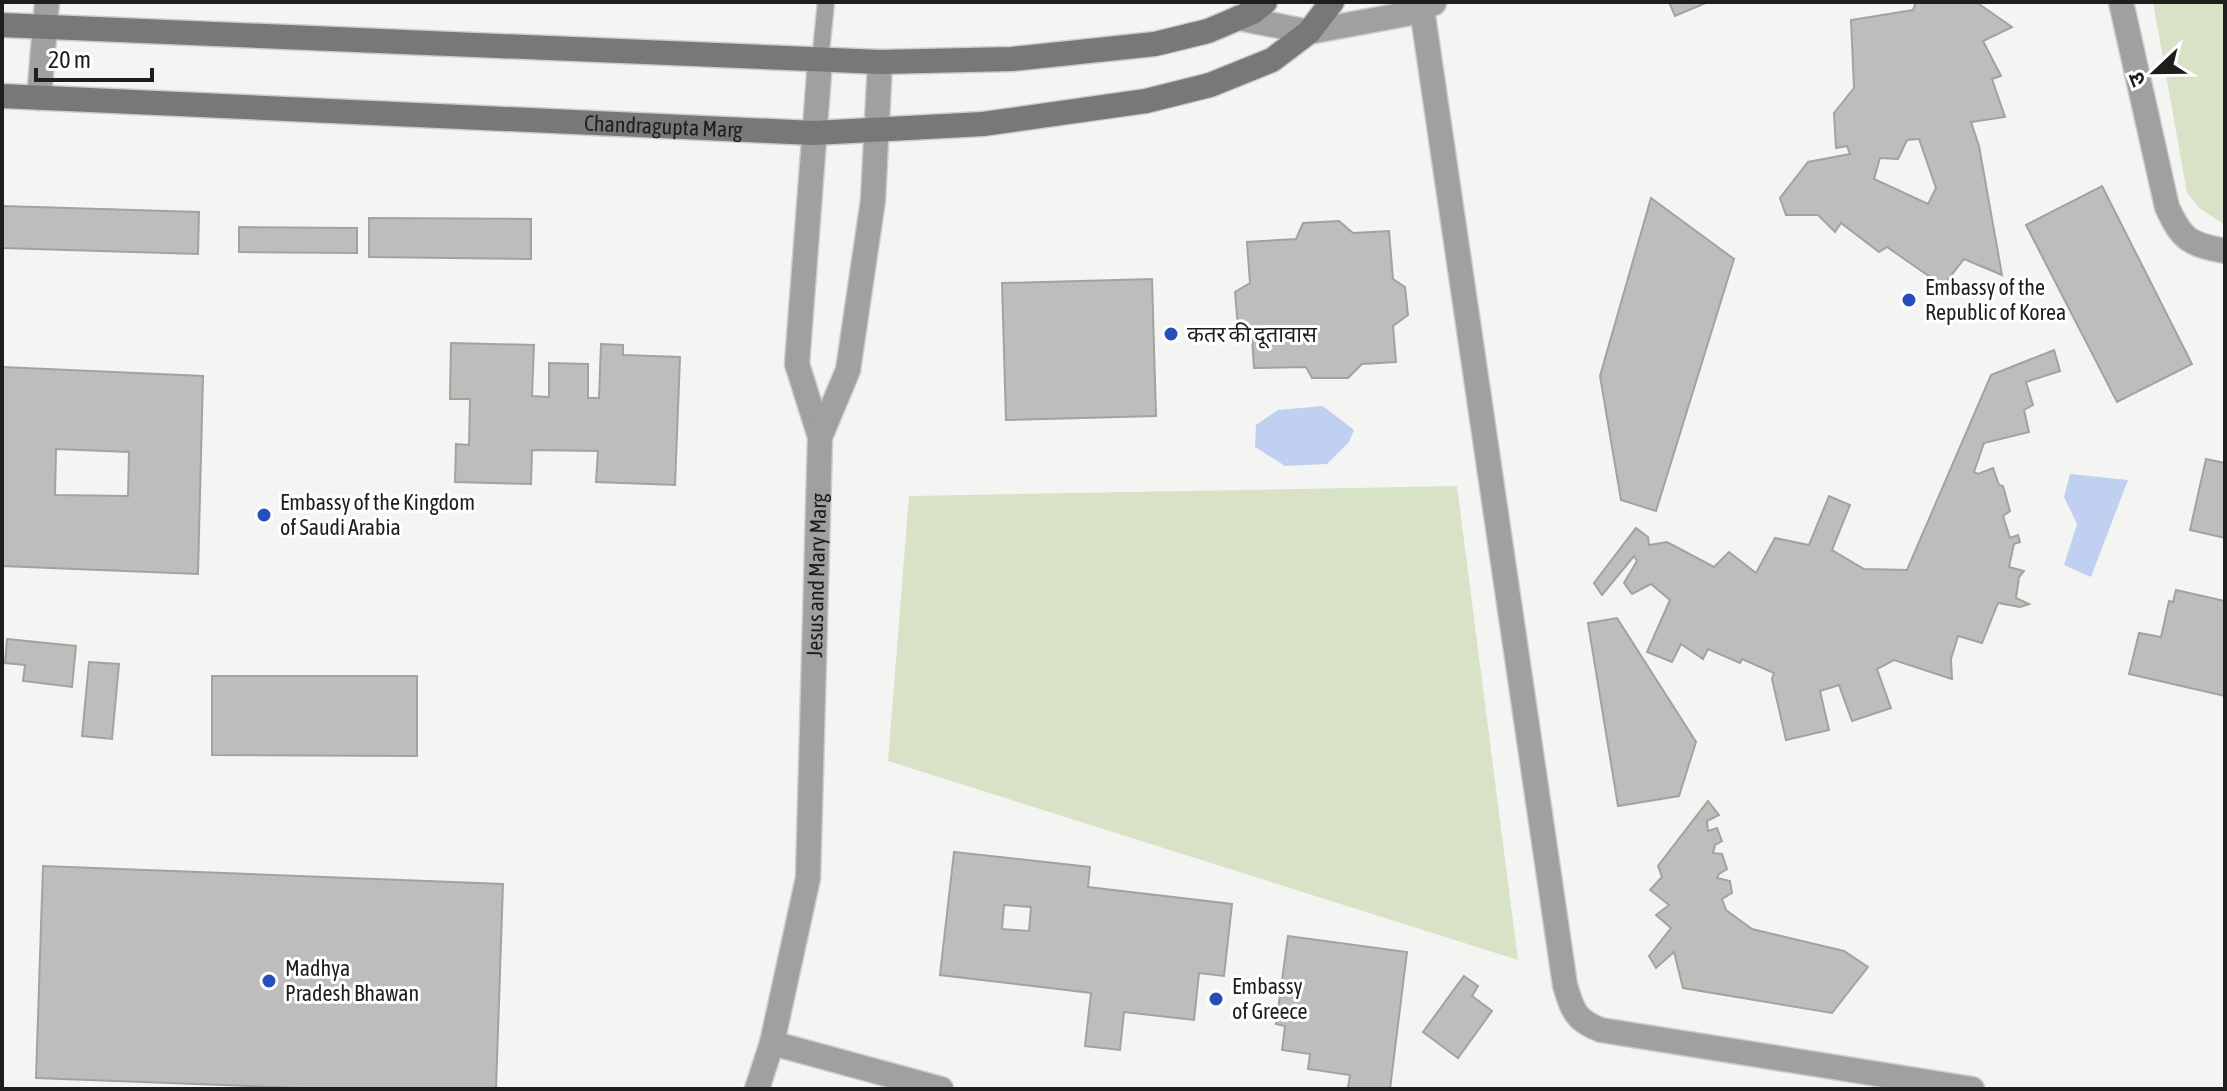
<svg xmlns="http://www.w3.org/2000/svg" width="2227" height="1091" font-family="'Asap Condensed','Noto Sans Devanagari',sans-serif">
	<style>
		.green { fill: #d8e2c6 }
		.water { fill: #c0d0f0 }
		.building { fill: #bdbebb; stroke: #a1a39f; stroke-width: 2; fill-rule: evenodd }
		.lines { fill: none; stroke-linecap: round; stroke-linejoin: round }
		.lane-casing { stroke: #cdcecc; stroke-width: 19 }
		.street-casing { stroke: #cdcecc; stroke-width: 27 }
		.secondary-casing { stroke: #cdcecc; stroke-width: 27 }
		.lane { stroke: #a0a19f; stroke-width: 16 }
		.street { stroke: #a0a19f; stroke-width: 24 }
		.secondary { stroke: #787977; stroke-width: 24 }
		.poi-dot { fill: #264ebd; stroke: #fff; stroke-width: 3 }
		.labels { text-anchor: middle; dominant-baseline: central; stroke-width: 6; stroke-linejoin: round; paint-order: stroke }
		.street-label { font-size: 22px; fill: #1e1e1d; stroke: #fff }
		.poi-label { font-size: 22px; fill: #1e1e1d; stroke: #fff; text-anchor: start }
	</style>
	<rect width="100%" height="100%" fill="#f4f5f2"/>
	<g class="green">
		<polygon points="2153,2 2225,2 2225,225 2199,208 2187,193"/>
		<polygon points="1457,486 1518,960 888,761 909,496"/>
	</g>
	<g class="water">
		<polygon points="1323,406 1354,430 1349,442 1327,464 1285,466 1255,447 1256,425 1278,410"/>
		<polygon points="2070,474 2128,480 2091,577 2064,565 2077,524 2064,497"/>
	</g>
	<g class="building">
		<polygon points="1669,2 1708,2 1675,16"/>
		<path d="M1916 2H1976L2012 27 1983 41 2001 76 1992 79 2005 117 1971 122 1979 146 2002 275 1964 259 1943 286 1887 247 1879 252 1841 223 1835 232 1818 215H1786L1780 198 1808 162 1850 154 1847 146 1836 148 1834 113 1854 88 1851 20 1913 10ZM1919 139 1936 188 1928 204 1874 179 1880 158 1898 159 1907 140Z"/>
		<polygon points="2102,186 2192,364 2117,402 2026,225"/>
		<polygon points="1651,198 1734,259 1656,511 1621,500 1600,376"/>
		<polygon points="2,206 199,212 198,254 2,248"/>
		<polygon points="369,218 531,219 531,259 369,257"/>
		<polygon points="1339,221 1353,233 1389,231 1393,279 1405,287 1408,315 1393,326 1396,362 1362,364 1348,378 1312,378 1306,367 1254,368 1252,339 1238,327 1235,292 1250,283 1247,242 1296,239 1303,223"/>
		<polygon points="239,227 357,228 357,253 239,252"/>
		<polygon points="1152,279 1156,416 1006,420 1002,283"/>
		<polygon points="451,343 534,345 532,396 549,397 549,363 588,364 588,398 599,398 601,344 623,345 623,355 680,357 675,485 596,482 598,451 532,450 531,484 455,482 456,444 469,445 470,399 450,399"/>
		<polygon points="2054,350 2060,371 2026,382 2033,405 2024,410 2029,432 1984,443 1974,472 1978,474 1993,468 1999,485 2003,486 2010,511 2003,516 2010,538 2018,535 2020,542 2014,544 2009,567 2024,571 2019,577 2016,598 2029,604 2020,607 1998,603 1982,643 1958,636 1951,659 1952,679 1894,660 1877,669 1891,708 1852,721 1839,685 1820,691 1829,730 1786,740 1772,679 1774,673 1742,659 1740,663 1708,649 1703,659 1681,644 1672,662 1647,652 1670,600 1651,584 1632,594 1624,583 1637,561 1634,556 1602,595 1594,583 1636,528 1648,537 1649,545 1667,542 1714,567 1729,552 1756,573 1775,538 1809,545 1829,496 1850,505 1832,550 1864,569 1907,570 1991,375"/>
		<path d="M2 367 203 376 198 574 2 566ZM56 449 129 452 128 496 55 495Z"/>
		<polygon points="2206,459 2225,463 2225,538 2190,530"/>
		<polygon points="2176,590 2225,601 2225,696 2129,674 2139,633 2161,637 2169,601 2173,602"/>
		<polygon points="1617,618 1696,742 1679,796 1618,806 1588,623"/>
		<polygon points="7,639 76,646 72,687 23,681 25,665 5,663"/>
		<polygon points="89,662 119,664 112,739 82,736"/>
		<polygon points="212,676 417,676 417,756 212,755"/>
		<polygon points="1708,801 1719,815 1707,821 1708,831 1717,828 1722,841 1715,845 1713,853 1722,854 1727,869 1719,874 1717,878 1730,881 1732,893 1722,899 1726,910 1752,929 1844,951 1868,967 1832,1013 1683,988 1674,952 1656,968 1649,956 1671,928 1656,915 1669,905 1650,890 1662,877 1658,866"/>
		<path d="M954 852 1090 867 1088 887 1232 904 1224 976 1199 973 1194 1020 1124 1012 1120 1050 1085 1046 1091 993 940 975ZM1004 905 1031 907 1029 931 1002 929Z"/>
		<polygon points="43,866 503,884 496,1089 325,1089 36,1078"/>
		<polygon points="1288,936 1407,952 1390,1089 1348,1088 1350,1075 1308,1069 1310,1054 1282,1050 1285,1026 1276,1024"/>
		<polygon points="1464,976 1478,986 1472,996 1492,1011 1458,1058 1423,1032"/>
	</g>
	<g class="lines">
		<defs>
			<polyline id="lane" points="820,61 826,2"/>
			<g id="street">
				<path d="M1421 2 1565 985C1572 1010 1576 1021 1601 1030L1972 1089"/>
				<path d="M2121 2 2167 207C2182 240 2189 244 2225 251"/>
				<polyline points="1238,18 1309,32 1406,14 1434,3"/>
				<polyline points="820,61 797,364 820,437"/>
				<polyline points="39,98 47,2"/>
				<polyline points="772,1043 941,1089"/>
				<path id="s1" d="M757 1089 772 1043 808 878 820 437 848 370 873 200 880 62"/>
			</g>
			<g id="secondary">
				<polyline points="2,25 880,62 1012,59 1155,44 1208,31 1253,12 1265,2"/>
				<path id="s2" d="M2 96 814 133 983 124 1146 101 1210 85 1272 60 1309 32 1332 2"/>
			</g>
		</defs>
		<use href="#lane" class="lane-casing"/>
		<use href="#street" class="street-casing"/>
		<use href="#secondary" class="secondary-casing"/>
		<use href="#lane" class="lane"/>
		<use href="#street" class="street"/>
		<use href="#secondary" class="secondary"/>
	</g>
	<g class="poi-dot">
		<circle cx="1909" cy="300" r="8"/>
		<circle cx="1171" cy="334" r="8"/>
		<circle cx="264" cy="515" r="8"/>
		<circle cx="269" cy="981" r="8"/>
		<circle cx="1216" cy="999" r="8"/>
	</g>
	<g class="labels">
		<g class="street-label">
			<text stroke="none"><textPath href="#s2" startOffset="662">Chandragupta Marg</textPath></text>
			<text stroke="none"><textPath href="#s1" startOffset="520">Jesus and Mary Marg</textPath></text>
		</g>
		<g class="poi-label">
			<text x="1925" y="287">Embassy of the<tspan x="1925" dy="25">Republic of Korea</tspan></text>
			<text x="1187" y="334">कतर की दूतावास</text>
			<text x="280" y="502">Embassy of the Kingdom<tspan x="280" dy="25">of Saudi Arabia</tspan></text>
			<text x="285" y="968">Madhya<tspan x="285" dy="25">Pradesh Bhawan</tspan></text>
			<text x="1232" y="986">Embassy<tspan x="1232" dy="25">of Greece</tspan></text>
		</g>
	</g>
	<rect width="2227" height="1091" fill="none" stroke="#1e1e1d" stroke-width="8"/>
	<g transform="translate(2155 72) rotate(248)" stroke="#ffffff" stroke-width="6" paint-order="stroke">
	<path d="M0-6L14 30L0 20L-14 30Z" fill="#1e1e1d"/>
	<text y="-12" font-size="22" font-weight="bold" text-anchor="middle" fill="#1e1e1d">उ</text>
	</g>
	<path d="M36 68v12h116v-12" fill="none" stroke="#1e1e1d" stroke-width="4"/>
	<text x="48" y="68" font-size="24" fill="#1e1e1d" stroke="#ffffff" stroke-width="6" paint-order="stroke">20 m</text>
</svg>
